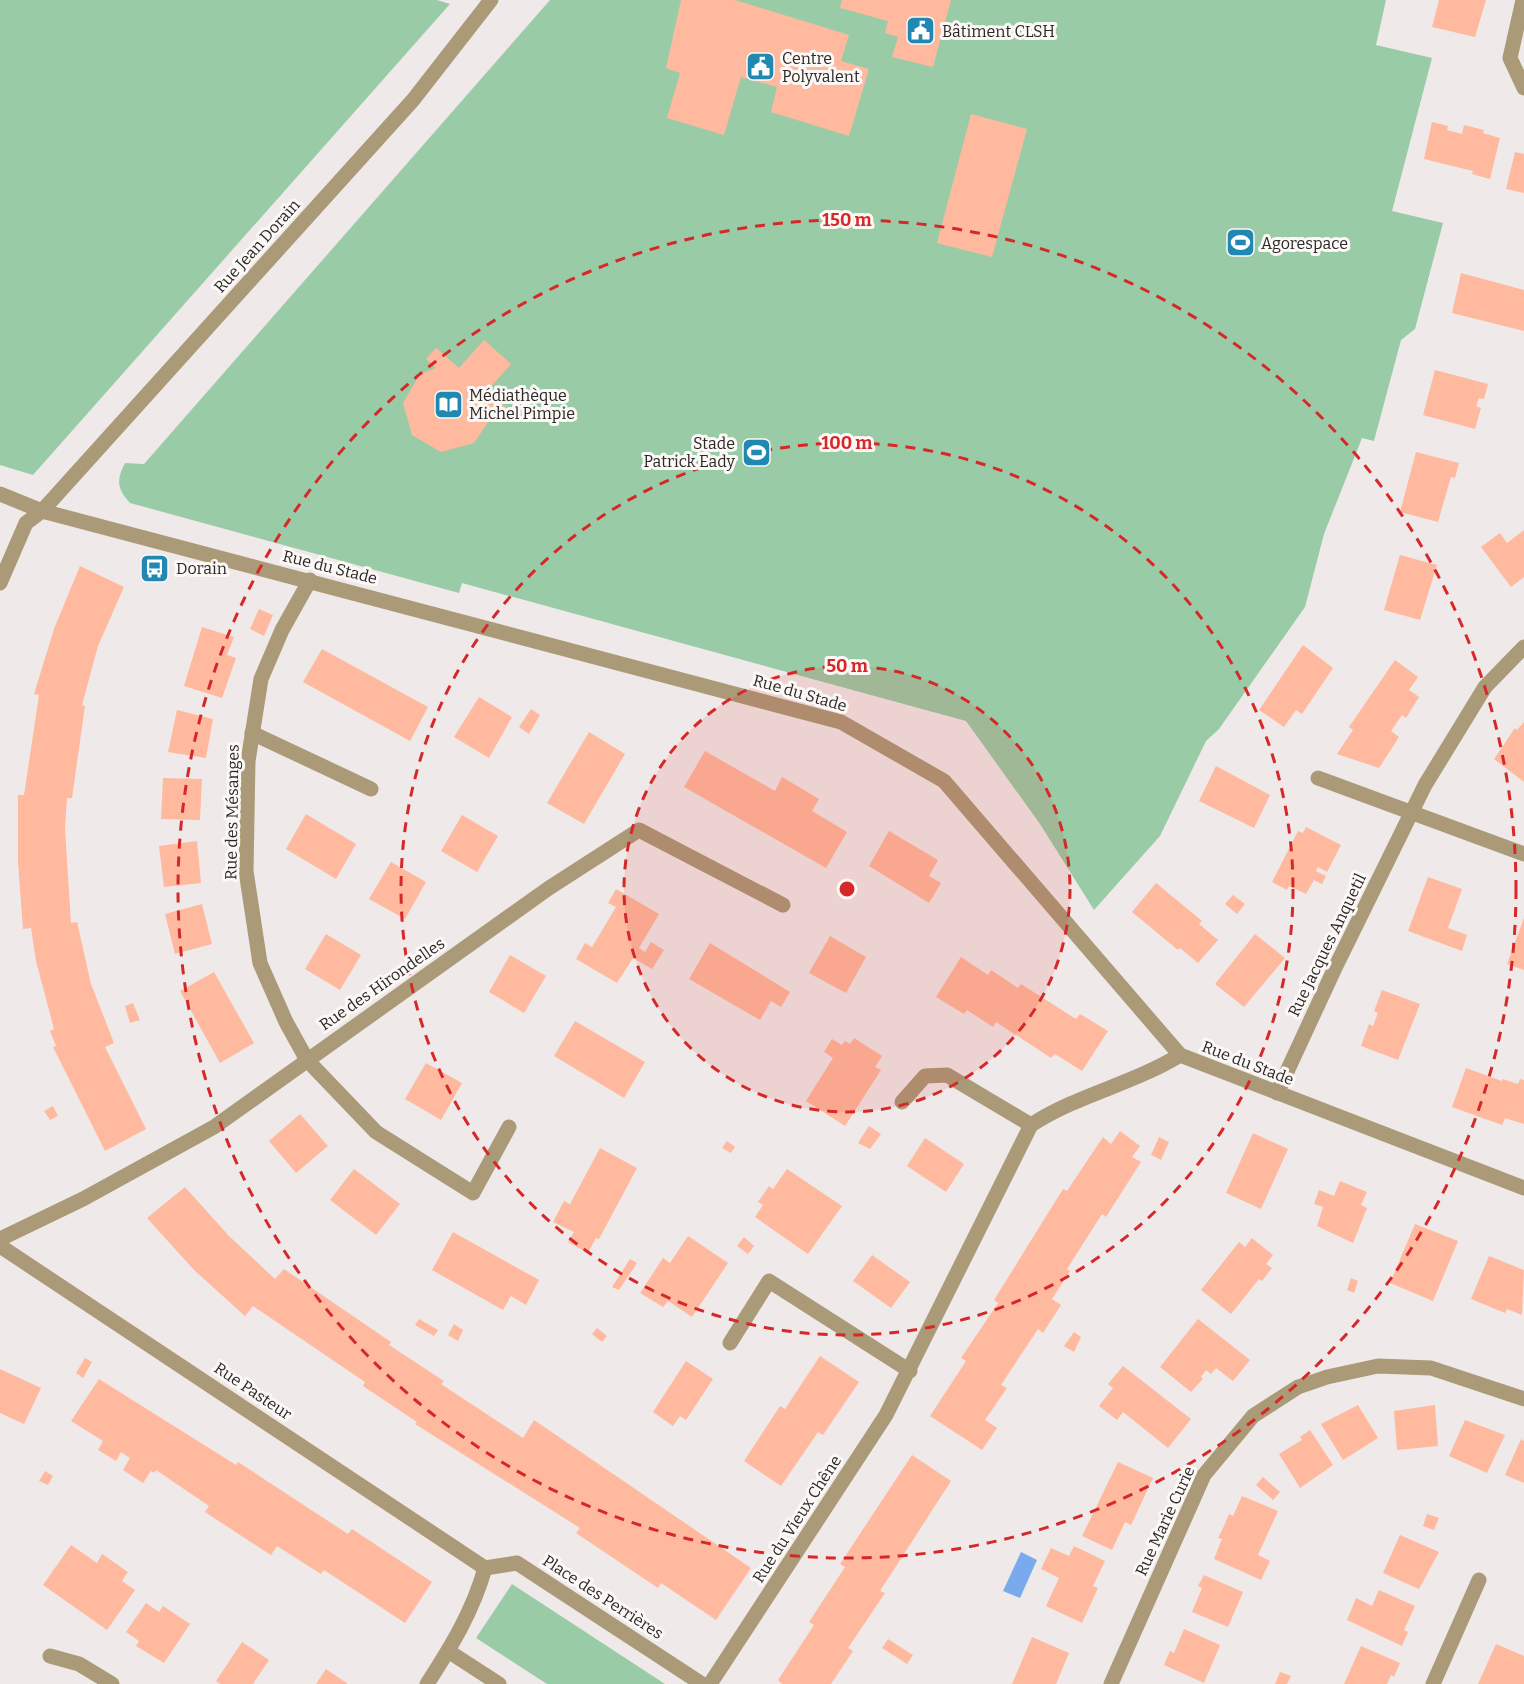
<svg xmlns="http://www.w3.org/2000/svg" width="1524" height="1684" font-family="Bitter,serif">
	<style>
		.green { fill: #99cca6 }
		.water { fill: #79aaed }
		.building { fill: #ffb99f }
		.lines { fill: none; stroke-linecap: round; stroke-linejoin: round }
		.minor { stroke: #aa9a78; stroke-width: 15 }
		.ring { fill: none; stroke: #d62828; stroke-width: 3; stroke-dasharray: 10 8 }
		.labels { text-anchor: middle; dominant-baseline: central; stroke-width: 6; stroke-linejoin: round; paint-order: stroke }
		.poi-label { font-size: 16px; fill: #2a2827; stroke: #fcf8f6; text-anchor: start }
		.street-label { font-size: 16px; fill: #2a2827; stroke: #fcf8f6 }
		.centre { fill: #d62828; stroke: #fcf8f6; stroke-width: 3 }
		.ring-label { font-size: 18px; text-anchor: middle; font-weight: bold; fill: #d62828; stroke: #fcf8f6; stroke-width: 6; stroke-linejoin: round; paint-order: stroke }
	</style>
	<rect width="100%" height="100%" fill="#efeae9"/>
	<g class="green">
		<polygon points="0,0 437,0 450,4 33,475 0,465"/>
		<path d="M550 0H1386L1376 45 1432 58 1392 211 1443 223 1415 329 1401 340 1374 441 1362 438 1324 534 1305 607 1219 729 1206 741 1160 836 1094 910 1040 824 966 721 462 583 459 593 130 503C117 489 116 480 125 463L144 464Z"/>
		<polygon points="512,1584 665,1684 547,1684 476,1638"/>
	</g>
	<polygon class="water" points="1021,1552 1037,1560 1020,1598 1003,1591"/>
	<g class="building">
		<polygon points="681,0 735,0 849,35 841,61 869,69 849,136 771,112 777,87 741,77 724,135 667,118 680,73 666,68"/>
		<polygon points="842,0 951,0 933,67 892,57 898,37 885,33 888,21 840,8"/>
		<polygon points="1439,0 1486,0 1475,37 1432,27"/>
		<polygon points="971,114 1027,129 992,257 937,243"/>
		<polygon points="1432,122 1448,126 1447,130 1462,134 1464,125 1484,130 1483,133 1500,138 1490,179 1472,174 1473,171 1424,159"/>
		<polygon points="1515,152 1524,154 1524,193 1506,189"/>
		<polygon points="1461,273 1524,290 1524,331 1452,313"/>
		<polygon points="484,340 511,364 487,391 510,411 499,422 490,414 488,422 474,443 441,452 412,435 403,403 420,374 436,368 426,359 436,348 459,368"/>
		<polygon points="1435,370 1488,384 1484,399 1479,398 1476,406 1481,408 1475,429 1423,415"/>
		<polygon points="1416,452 1459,463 1455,478 1451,477 1438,522 1400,512"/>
		<polygon points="1524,530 1524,577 1511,587 1481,547 1500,533 1507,543"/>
		<polygon points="1400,555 1437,565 1420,620 1384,610"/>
		<polygon points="80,566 124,587 98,646 82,705 85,706 72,798 67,798 65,829 71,923 77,922 91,984 114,1043 105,1047 146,1129 105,1151 53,1047 56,1046 50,1031 54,1029 36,961 31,928 23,929 18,862 18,795 24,795 39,695 34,694 54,629"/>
		<polygon points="259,609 273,615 264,636 250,629"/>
		<polygon points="202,627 234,637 227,655 236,658 222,698 184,686"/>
		<polygon points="1303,645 1333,668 1302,714 1296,710 1284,727 1259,710"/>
		<polygon points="322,649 428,707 410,741 303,682"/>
		<polygon points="1395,660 1418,677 1409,690 1419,697 1406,718 1402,715 1391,731 1399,737 1379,768 1337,754 1353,730 1349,727"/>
		<polygon points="479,697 512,717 489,758 454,737"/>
		<polygon points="531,709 540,715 529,734 519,727"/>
		<polygon points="177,710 213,719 206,758 168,752"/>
		<polygon points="1524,722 1524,782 1494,759 1515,728 1517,730"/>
		<polygon points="589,732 625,754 584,824 547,803"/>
		<polygon points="705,751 775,791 782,777 819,799 812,811 847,832 826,868 684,787"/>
		<polygon points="1216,766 1270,795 1254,828 1199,801"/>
		<polygon points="163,778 202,779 200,820 161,819"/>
		<polygon points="306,814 356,844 336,879 286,849"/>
		<polygon points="462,815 498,836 477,872 441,851"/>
		<polygon points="1306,827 1341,845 1327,872 1318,867 1316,871 1326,876 1322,884 1314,880 1306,894 1289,886 1287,890 1272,882 1298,831 1303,833"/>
		<polygon points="889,831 938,860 929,876 941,883 929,903 869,866"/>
		<polygon points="197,841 201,883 164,887 159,846"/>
		<polygon points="391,862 426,882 405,919 369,899"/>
		<polygon points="1428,877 1462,889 1448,928 1467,935 1462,951 1408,931"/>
		<polygon points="1156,883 1202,921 1199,924 1218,940 1198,963 1180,948 1178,950 1132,912"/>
		<polygon points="616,889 659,914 639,948 645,952 651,942 664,950 652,969 633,958 617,983 576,959 585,943 592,947 616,907 608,903"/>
		<polygon points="1233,895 1245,904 1237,914 1225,904"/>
		<polygon points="202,904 212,944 175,954 165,914"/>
		<polygon points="1524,918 1524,970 1507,964"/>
		<polygon points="326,934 361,955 340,990 305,969"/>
		<polygon points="1255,934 1285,958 1244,1007 1215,984"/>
		<polygon points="830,936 866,957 846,993 809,973"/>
		<polygon points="710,943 790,992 781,1007 771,1001 760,1020 689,979"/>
		<polygon points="510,955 546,976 524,1013 489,992"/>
		<polygon points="961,957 988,975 991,970 1018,988 1021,984 1076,1019 1080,1014 1108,1031 1082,1071 1055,1054 1051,1058 996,1022 993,1027 967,1010 964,1014 936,997"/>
		<polygon points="214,972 254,1043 220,1063 180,991"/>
		<polygon points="1382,990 1420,1004 1398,1060 1361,1046 1369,1024 1373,1026 1378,1013 1374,1011"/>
		<polygon points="133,1003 140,1020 130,1023 125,1006"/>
		<polygon points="575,1021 645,1062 624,1098 554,1056"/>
		<polygon points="854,1038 882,1056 875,1067 881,1070 845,1126 806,1101 833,1058 824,1052 832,1039 842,1045 845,1041 850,1044"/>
		<polygon points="426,1063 462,1083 441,1120 405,1099"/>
		<polygon points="1466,1068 1502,1081 1503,1079 1518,1084 1520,1079 1524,1080 1524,1124 1505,1118 1502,1125 1452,1107"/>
		<polygon points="53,1106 58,1116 50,1120 44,1111"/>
		<polygon points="300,1114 328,1146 296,1173 269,1141"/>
		<polygon points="869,1126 881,1134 870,1149 858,1143"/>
		<polygon points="1120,1131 1140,1146 1132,1157 1141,1162 1106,1217 1102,1214 1067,1269 1070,1271 1052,1299 1061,1305 1043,1333 1038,1329 1001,1385 1007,1388 985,1420 997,1428 982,1450 930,1416 966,1361 961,1358 998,1303 994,1300 1063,1189 1067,1191 1103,1137 1111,1144"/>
		<polygon points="1253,1133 1288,1149 1261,1209 1226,1193"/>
		<polygon points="1159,1137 1169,1142 1161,1160 1151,1155"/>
		<polygon points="925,1138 964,1164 946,1192 907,1166"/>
		<polygon points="727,1141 735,1147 731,1153 722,1148"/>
		<polygon points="600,1148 637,1168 599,1239 596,1238 588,1253 568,1242 574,1232 553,1222 564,1201 570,1204"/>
		<polygon points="354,1169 400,1204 376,1235 330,1200"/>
		<polygon points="787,1169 842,1206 808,1254 755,1217 763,1205 758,1202 769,1186 773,1189"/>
		<polygon points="1340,1181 1367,1192 1361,1205 1367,1208 1353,1243 1317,1226 1323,1207 1314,1204 1319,1190 1334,1196"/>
		<polygon points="185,1187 229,1236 275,1279 284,1269 391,1342 389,1345 444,1381 441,1384 523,1438 534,1420 751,1568 716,1620 661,1583 658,1588 576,1533 580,1528 415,1424 417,1422 363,1386 365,1382 253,1306 245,1316 194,1270 147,1218"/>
		<polygon points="1415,1224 1458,1241 1433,1301 1390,1283"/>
		<polygon points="453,1232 539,1280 526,1305 511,1296 503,1310 432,1270"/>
		<polygon points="688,1236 728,1263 692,1317 668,1301 663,1307 640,1293 663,1258 670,1263"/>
		<polygon points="744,1237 754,1246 748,1254 737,1246"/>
		<polygon points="1252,1238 1273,1255 1266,1264 1272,1268 1262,1281 1259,1279 1231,1314 1201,1290 1239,1242 1245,1247"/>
		<polygon points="872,1255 910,1282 891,1308 853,1281"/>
		<polygon points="1489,1256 1524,1270 1522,1315 1507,1309 1505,1313 1471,1299"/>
		<polygon points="630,1259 637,1263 619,1290 612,1287"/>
		<polygon points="1351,1278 1358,1281 1354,1293 1347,1290"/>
		<polygon points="419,1319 438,1330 434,1336 415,1325"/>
		<polygon points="1198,1319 1250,1360 1233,1381 1216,1368 1211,1374 1206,1370 1201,1377 1203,1379 1191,1392 1160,1367"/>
		<polygon points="454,1324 463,1330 458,1341 448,1335"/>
		<polygon points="597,1328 607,1336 602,1342 592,1334"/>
		<polygon points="1074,1332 1081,1337 1074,1352 1064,1346"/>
		<polygon points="820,1356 859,1382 823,1435 818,1432 781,1486 744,1461 780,1406 785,1409"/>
		<polygon points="85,1358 92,1362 83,1378 76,1373"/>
		<polygon points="686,1361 713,1379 686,1420 680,1416 673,1426 653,1412"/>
		<polygon points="1123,1366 1191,1419 1168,1448 1123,1412 1117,1420 1099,1406 1113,1388 1108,1384"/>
		<polygon points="0,1369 41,1388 24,1424 0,1413"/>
		<polygon points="99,1379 236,1465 238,1462 348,1534 352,1529 432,1582 405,1623 324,1570 321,1574 277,1546 271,1555 260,1548 205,1512 209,1506 156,1470 154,1473 151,1471 143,1483 123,1470 130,1458 121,1452 116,1461 98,1450 103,1441 71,1421"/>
		<polygon points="1358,1405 1378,1438 1343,1460 1321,1424"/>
		<polygon points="1435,1405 1438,1446 1397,1450 1394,1411"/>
		<polygon points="1465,1420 1505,1435 1487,1473 1449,1456"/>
		<polygon points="1310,1430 1333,1465 1300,1488 1279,1454 1302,1440 1300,1437"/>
		<polygon points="1521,1439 1524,1441 1524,1483 1505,1475"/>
		<polygon points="912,1455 951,1481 880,1591 885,1593 848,1648 853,1651 831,1684 782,1684 778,1680 814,1625 809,1622 845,1567 840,1564"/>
		<polygon points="1118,1462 1153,1478 1131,1525 1125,1522 1112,1550 1082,1536"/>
		<polygon points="45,1471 53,1476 48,1485 39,1481"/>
		<polygon points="1263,1477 1280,1492 1273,1500 1256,1485"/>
		<polygon points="1242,1496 1278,1511 1258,1555 1270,1561 1261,1580 1214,1559 1222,1539 1218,1538 1224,1526 1229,1514 1233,1516"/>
		<polygon points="1427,1514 1439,1518 1434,1530 1423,1526"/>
		<polygon points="1400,1535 1439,1552 1419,1589 1383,1573"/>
		<polygon points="71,1545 97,1563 102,1554 128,1572 122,1581 135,1590 107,1630 43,1585"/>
		<polygon points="1074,1546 1105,1561 1093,1586 1098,1588 1082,1623 1046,1606 1059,1578 1041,1569 1051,1548 1069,1556"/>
		<polygon points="1204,1575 1243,1592 1228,1627 1192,1612 1202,1588 1198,1586"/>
		<polygon points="1379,1590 1415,1606 1404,1630 1408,1632 1402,1646 1347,1620 1356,1598 1372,1606"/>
		<polygon points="146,1603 159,1612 163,1606 190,1624 164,1663 136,1646 139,1641 126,1632"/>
		<polygon points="1184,1629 1220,1645 1204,1683 1164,1665 1170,1651 1174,1653"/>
		<polygon points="1032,1637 1069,1653 1056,1684 1012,1684"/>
		<polygon points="888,1639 913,1655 907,1664 882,1648"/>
		<polygon points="242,1642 269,1660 253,1684 220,1684 216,1681"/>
		<polygon points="1496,1644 1524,1656 1524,1684 1478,1684"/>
		<polygon points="1361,1646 1400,1663 1394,1677 1391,1675 1387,1684 1344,1684"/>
		<polygon points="326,1669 348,1684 316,1684"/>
		<polygon points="1280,1672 1291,1676 1287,1684 1275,1684"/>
	</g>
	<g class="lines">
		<g class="minor">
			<polyline points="1523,0 1510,58 1524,88"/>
			<polyline points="0,494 42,511 841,722 944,781 1180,1055 1524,1188"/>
			<polyline points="310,580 282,630 261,679 248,761 246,871 260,963 286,1022 307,1060 376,1132 473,1193 509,1127"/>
			<polyline points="0,583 26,523 42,511 413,100 491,0"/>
			<polyline points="252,733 371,789"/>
			<polyline points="1318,778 1524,854"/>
			<polyline points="1277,1093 1334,970 1425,785 1485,687 1524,647"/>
			<polyline points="902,1102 925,1076 947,1075 1031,1125"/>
			<polyline points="0,1239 83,1199 214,1127 549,888 639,830 783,905"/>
			<polyline points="0,1246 485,1568"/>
			<polyline points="730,1343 769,1281 910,1371"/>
			<polyline points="485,1568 517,1563 702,1684"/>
			<polyline points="448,1651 499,1684"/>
			<polyline points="50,1656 79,1664 112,1684"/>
			<path d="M427 1684C451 1647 473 1611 485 1568"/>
			<path d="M710 1684 886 1415 1031 1125C1077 1095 1133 1084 1180 1055"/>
			<polyline points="1111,1684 1204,1475 1253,1416 1298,1387 1327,1377 1378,1366 1431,1368 1524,1399"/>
			<polyline points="1433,1684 1479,1580"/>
		</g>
	</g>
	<circle cx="847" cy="889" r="223" fill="#d62828" fill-opacity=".12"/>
	<g class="ring">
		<circle cx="847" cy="889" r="223"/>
		<circle cx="847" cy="889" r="446"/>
		<circle cx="847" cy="889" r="669"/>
	</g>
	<defs>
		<symbol id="civic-square" viewBox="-11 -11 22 22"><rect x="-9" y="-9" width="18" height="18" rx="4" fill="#2188b1" stroke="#fcf8f6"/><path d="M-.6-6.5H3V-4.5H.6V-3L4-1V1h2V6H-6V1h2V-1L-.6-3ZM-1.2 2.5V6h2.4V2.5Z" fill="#fff"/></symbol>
		<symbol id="stadium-square" viewBox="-11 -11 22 22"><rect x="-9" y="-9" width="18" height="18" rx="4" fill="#2188b1" stroke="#fcf8f6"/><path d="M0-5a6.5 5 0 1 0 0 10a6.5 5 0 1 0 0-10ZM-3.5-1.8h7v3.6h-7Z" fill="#fff"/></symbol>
		<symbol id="library-square" viewBox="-11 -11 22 22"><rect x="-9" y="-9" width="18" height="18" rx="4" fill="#2188b1" stroke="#fcf8f6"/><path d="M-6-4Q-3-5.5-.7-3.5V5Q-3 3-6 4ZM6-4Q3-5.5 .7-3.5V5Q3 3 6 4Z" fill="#fff"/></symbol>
		<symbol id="bus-square" viewBox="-11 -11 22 22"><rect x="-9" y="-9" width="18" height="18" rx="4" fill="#2188b1" stroke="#fcf8f6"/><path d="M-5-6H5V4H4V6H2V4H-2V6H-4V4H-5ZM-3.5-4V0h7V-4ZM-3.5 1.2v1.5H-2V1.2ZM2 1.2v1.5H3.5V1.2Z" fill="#fff"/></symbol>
	</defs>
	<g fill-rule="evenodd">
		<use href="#civic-square" x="904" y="14" width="33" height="33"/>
		<use href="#civic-square" x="744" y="50" width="33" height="33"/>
		<use href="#stadium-square" x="1224" y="226" width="33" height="33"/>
		<use href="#library-square" x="432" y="388" width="33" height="33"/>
		<use href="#stadium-square" x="740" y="436" width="33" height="33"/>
		<use href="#bus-square" x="138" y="552" width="33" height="33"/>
	</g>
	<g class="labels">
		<g class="poi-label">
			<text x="942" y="31">Bâtiment CLSH</text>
			<text x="782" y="58">Centre<tspan x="782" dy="18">Polyvalent</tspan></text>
			<text x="1261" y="243">Agorespace</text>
			<text x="469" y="395">Médiathèque<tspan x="469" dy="18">Michel Pimpie</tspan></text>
			<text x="735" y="443" text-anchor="end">Stade<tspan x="735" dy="18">Patrick Eady</tspan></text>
			<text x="176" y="568">Dorain</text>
		</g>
		<g class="street-label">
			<text transform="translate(257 246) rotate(-48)">Rue Jean Dorain</text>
			<text transform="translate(330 567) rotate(14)">Rue du Stade</text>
			<text transform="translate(800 693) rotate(16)">Rue du Stade</text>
			<text transform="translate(232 812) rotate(-89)">Rue des Mésanges</text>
			<text transform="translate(1327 945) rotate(-64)">Rue Jacques Anquetil</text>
			<text transform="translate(382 984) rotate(-35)">Rue des Hirondelles</text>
			<text transform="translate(1248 1063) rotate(21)">Rue du Stade</text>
			<text transform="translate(253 1391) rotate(34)">Rue Pasteur</text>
			<text transform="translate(797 1519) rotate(-57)">Rue du Vieux Chêne</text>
			<text transform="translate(1165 1521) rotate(-65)">Rue Marie Curie</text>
			<text transform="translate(603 1597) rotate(33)">Place des Perrières</text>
		</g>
	</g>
	<circle cx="847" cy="889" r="9" class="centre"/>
	<g class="ring-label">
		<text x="847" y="226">150 m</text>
		<text x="847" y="449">100 m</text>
		<text x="847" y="672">50 m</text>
	</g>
</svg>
